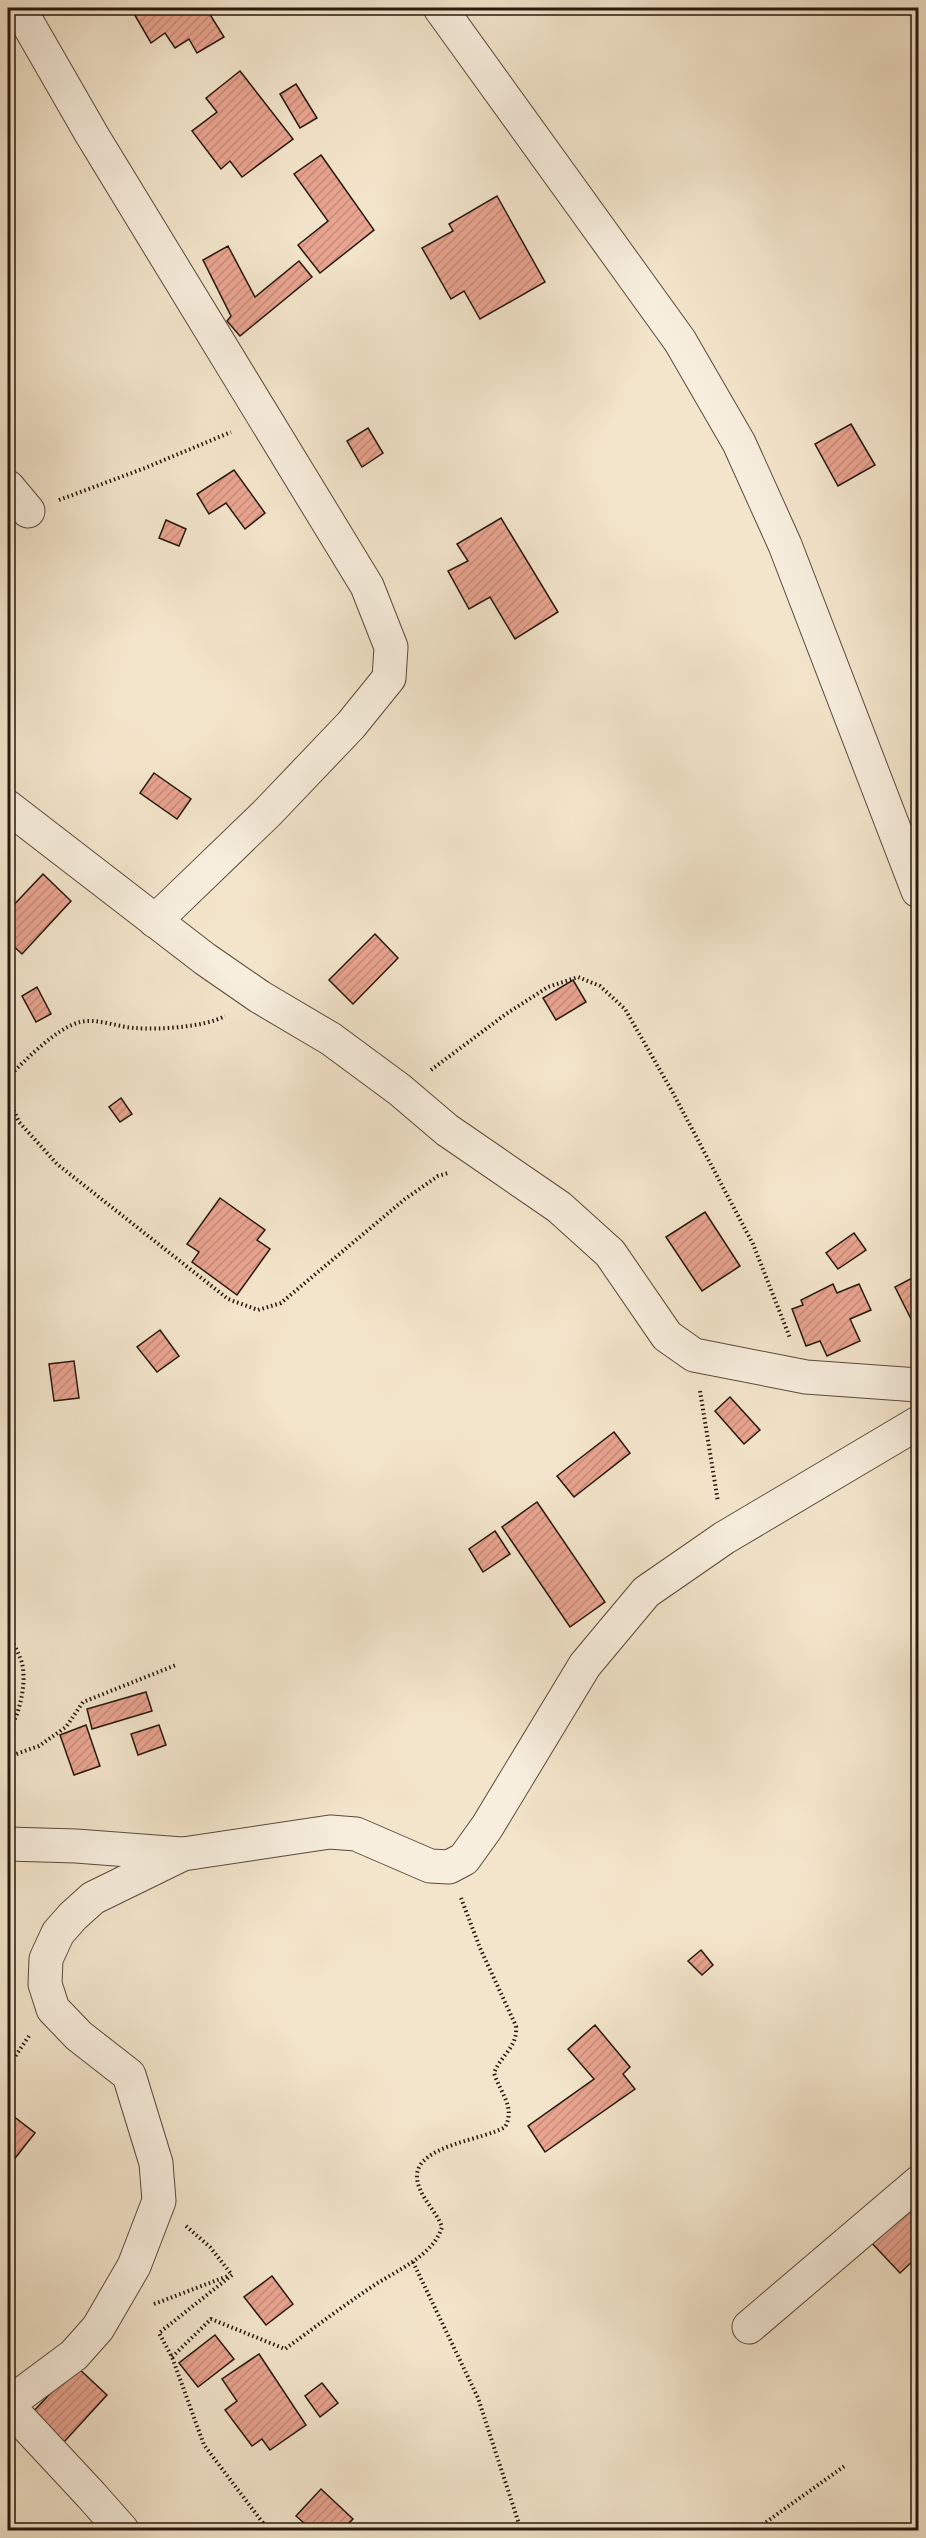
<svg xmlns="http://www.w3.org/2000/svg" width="926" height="2538" font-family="'Old Standard TT',serif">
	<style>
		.building { fill: url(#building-hatch); stroke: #26180e; stroke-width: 1.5 }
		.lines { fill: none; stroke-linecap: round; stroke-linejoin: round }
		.minor-casing { stroke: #594b3d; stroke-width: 35 }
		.path { stroke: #26180e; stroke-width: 4; stroke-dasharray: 1.5 3; stroke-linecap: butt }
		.minor { stroke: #f7eedd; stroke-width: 33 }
	</style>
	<defs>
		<pattern id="building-hatch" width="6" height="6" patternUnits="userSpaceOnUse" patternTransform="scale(1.5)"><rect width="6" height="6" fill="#e9a490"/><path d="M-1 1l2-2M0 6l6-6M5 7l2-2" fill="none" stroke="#c88c7b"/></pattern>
	</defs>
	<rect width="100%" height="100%" fill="#f3e5cb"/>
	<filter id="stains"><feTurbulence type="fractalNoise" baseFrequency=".00333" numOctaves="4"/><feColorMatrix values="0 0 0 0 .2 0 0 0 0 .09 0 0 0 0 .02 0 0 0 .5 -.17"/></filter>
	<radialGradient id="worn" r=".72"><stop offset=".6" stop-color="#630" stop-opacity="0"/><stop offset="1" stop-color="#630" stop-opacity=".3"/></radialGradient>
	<g class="building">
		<polygon points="141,8 206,8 224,37 197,53 189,39 175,48 165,33 151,43 133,12"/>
		<polygon points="240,71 293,139 242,177 230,161 221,169 192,131 217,112 206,98"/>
		<polygon points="296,84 317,118 300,128 280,94"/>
		<polygon points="321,155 374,230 320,273 298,245 328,221 294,174"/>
		<polygon points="497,196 545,282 480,319 464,291 451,299 422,248 453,231 449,224"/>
		<polygon points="228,246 255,297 299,261 312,277 240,336 227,321 231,316 203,260"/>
		<polygon points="851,424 875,465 838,486 815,444"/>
		<polygon points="368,428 383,453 362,467 347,441"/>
		<polygon points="234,470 265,513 245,529 226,503 209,514 197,494"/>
		<polygon points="501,518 558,612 515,639 490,597 469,609 448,571 468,561 457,544"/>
		<polygon points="166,520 186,529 179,546 159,538"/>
		<polygon points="154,773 191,799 177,819 140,793"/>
		<polygon points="43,874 71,901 22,954 8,941 8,911"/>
		<polygon points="375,934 398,958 353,1004 329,980"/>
		<polygon points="573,980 586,1002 556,1020 543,998"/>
		<polygon points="37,987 51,1014 36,1022 22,996"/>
		<polygon points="121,1098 132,1114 120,1122 109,1107"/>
		<polygon points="220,1198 265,1230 257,1240 270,1249 237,1295 192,1262 199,1252 187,1244"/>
		<polygon points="705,1212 740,1266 702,1291 666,1237"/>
		<polygon points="854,1233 866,1250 838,1269 826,1253"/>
		<polygon points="918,1275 918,1315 911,1319 895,1287"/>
		<polygon points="833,1284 837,1293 859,1284 871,1310 850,1319 860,1341 827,1356 820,1341 806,1346 792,1309 803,1305 801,1300"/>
		<polygon points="160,1330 179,1356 157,1372 137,1347"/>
		<polygon points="74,1361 79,1398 54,1401 49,1364"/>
		<polygon points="730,1397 760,1430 744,1444 715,1411"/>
		<polygon points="614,1432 630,1453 574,1497 557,1476"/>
		<polygon points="537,1502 605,1602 570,1627 502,1527"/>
		<polygon points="495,1531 510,1554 483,1572 469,1549"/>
		<polygon points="146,1692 152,1711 92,1729 87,1709"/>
		<polygon points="86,1725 100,1766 74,1775 60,1735"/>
		<polygon points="159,1725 166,1745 138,1755 131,1734"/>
		<polygon points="701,1950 713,1965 702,1975 688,1961"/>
		<polygon points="595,2025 630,2067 623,2074 635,2089 545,2152 528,2126 594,2079 568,2049"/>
		<polygon points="8,2112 35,2133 12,2162 8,2158"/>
		<polygon points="906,2203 918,2216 918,2256 900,2273 868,2239"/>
		<polygon points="272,2276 293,2304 266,2325 244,2297"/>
		<polygon points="215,2335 234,2359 198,2387 179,2363"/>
		<polygon points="259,2354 306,2425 270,2450 262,2439 252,2446 225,2410 237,2401 222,2379"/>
		<polygon points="76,2366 107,2395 64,2442 32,2413"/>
		<polygon points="322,2383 338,2403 320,2417 305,2396"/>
		<polygon points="321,2489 353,2519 342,2530 312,2530 296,2516"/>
	</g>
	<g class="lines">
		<defs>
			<g id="minor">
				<polyline points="19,8 92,135 367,586 391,647 389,678 351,725 268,812 155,921"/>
				<polyline points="440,8 680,341 739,443 785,545 918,891"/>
				<polyline points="8,487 28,511"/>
				<polyline points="8,807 205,959 260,997 331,1039 400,1090 447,1130 559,1207 610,1253 667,1336 694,1355 806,1377 918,1385"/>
				<polyline points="8,1844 76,1846 182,1854"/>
				<polyline points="749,2327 918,2183"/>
				<polyline points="8,2404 74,2355 98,2328 134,2266 159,2201 156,2163 129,2075 79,2036 53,2009 45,1984 46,1959 58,1933 73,1916 93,1898 183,1854 330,1832 356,1834 430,1866 449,1867 464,1859 487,1827 585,1665 646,1592 724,1538 918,1423"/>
				<polyline points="8,2406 91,2495 122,2530"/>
			</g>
		</defs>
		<use href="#minor" class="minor-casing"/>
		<g class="path">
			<polyline points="59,500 145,468 231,432"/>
			<polyline points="431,1070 506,1014 548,987 578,977 600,986 625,1009 673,1093 753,1244 790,1338"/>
			<path d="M8 1077C26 1060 56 1028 80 1022 98 1018 117 1027 135 1028 159 1030 205 1027 225 1016"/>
			<polyline points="8,1098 19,1122 57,1164 228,1299 258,1310 281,1303 405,1199 438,1176 448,1173"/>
			<polyline points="700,1391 718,1502"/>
			<path d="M8 1632C12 1642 19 1653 22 1663 27 1686 19 1714 8 1734"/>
			<polyline points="8,1757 39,1746 66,1727 83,1702 176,1665"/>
			<polyline points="8,2067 29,2036"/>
			<polyline points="186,2226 210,2247 232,2275 159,2333 172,2357 204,2445 263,2523 265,2530"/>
			<polyline points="413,2262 478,2398 521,2530"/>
			<polyline points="154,2304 228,2276"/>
			<path d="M172 2357 211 2319 285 2349C314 2328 343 2306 373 2286 397 2270 433 2256 442 2227 436 2210 418 2196 417 2177 416 2145 484 2140 505 2127 516 2107 500 2093 494 2073 501 2055 518 2047 516 2026L480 1948 461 1898"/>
			<polyline points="755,2530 846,2465"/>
		</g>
		<use href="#minor" class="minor"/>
	</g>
	<rect width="926" height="2538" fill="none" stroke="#f3e5cb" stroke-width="30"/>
	<rect x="9" y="9" width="908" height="2520" fill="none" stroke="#26180e" stroke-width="3"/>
	<rect x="15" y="15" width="896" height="2508" fill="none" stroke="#26180e" stroke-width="1.5"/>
	<rect width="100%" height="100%" filter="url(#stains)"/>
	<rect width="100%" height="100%" fill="url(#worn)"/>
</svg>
